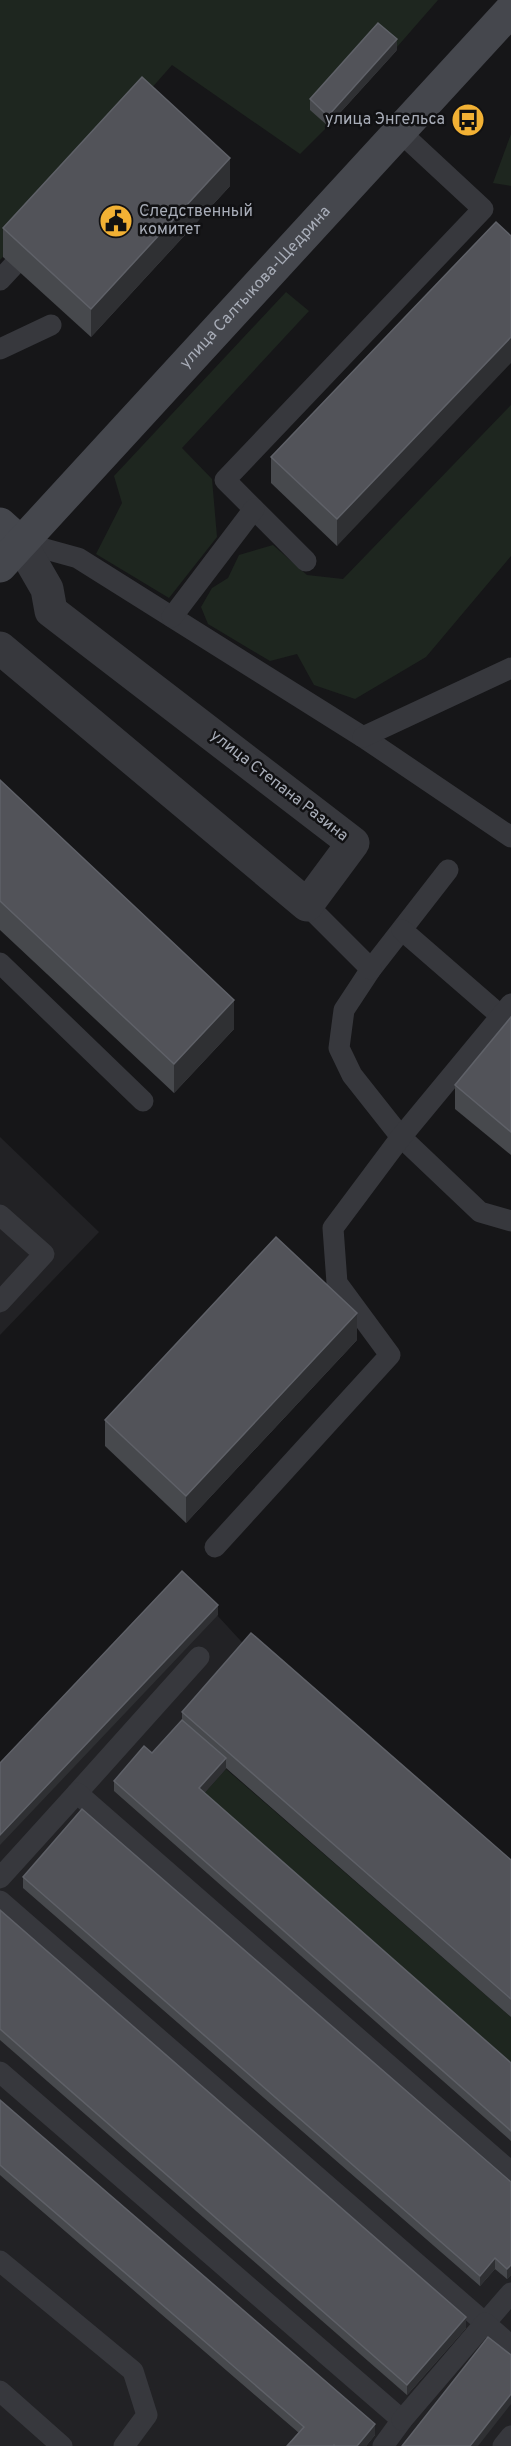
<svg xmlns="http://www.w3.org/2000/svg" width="511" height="2446" font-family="Overpass,sans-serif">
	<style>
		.built { fill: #222225 }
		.green { fill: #1e261f }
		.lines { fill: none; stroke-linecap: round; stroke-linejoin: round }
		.service { stroke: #37383d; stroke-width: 21 }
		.minor { stroke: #37383d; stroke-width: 33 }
		.secondary { stroke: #45474d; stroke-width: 33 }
		.wall { fill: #47494d }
		.shaded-wall { fill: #2f3033 }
		.building { fill: #525359; stroke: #5f6168; stroke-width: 1.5 }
		.labels { text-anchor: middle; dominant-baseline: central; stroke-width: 5; stroke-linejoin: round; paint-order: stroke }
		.poi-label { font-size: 16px; fill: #a8adb8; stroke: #111113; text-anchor: end }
		.street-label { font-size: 16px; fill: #a8adb8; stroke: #111113 }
	</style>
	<rect width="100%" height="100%" fill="#161618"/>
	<g class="built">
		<polygon points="0,1137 99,1232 0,1335"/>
		<polygon points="205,1602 251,1652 182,1730 511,2073 511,2446 0,2446 0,1773"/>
	</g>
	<g class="green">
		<polygon points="0,0 438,0 328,126 300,154 172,65 0,260"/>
		<polygon points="511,134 511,186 493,183"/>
		<polygon points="286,292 309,311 182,448 212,479 217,537 169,598 96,554 122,503 114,476"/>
		<polygon points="511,405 511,556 426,657 355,699 314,685 297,654 270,661 208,624 201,607 212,588 228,578 239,555 273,545 307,575 343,579"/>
		<polygon points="226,1769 511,2017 511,2073 199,1799"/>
	</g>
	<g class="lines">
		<g class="service">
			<polyline points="0,280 13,266"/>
			<polyline points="0,349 51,325"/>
			<polyline points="20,542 78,558 363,737 511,837"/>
			<polyline points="306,561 225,480 483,209 399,131"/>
			<polyline points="172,617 254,509"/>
			<polyline points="363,737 511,668"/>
			<polyline points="448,870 371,969 344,1010 339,1048 352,1075 401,1137 480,1212 511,1221"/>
			<polyline points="307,905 371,969"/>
			<polyline points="402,930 501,1016"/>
			<polyline points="0,963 143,1101"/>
			<polyline points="0,1215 44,1254 0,1302"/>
			<polyline points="215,1547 390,1355 337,1283 333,1228 401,1137 511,1004"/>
			<polyline points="77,1793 199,1657"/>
			<polyline points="0,1878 77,1793 511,2172"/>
			<polyline points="0,1901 485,2323 511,2293"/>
			<polyline points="0,2072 402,2420 383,2446"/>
			<polyline points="0,2261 133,2371 147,2415 124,2446"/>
			<polyline points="0,2391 62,2446"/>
			<polyline points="402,2420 485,2323 511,2346"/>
			<polyline points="503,2446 511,2436"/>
		</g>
		<polyline class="minor" points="0,648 307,905 353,843 51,611 47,589 20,542"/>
		<g class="secondary">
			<polyline points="0,524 20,542"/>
			<path id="s1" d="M0 566 511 10"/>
		</g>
	</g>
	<g class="wall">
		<polygon points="397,50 328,126 310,110 310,99"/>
		<polygon points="230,186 91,337 3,257 3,228"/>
		<polygon points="496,222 337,546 271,483 271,457"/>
		<polygon points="0,780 234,1029 174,1093 0,930"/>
		<polygon points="511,1017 511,1155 455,1109 455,1085"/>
		<polygon points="357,1340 186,1523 105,1446 105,1420"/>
		<polygon points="182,1712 511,1860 511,2017 226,1768 204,1793 511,2063 511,2141 114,1791 114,1781 152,1753 182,1720"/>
		<polygon points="23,1877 511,2182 511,2275 507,2279 495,2269 480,2286 23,1888"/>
		<polygon points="0,1910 466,2328 407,2395 0,2040"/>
		<polygon points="0,2100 375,2435 366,2446 287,2446 299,2433 0,2175"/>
	</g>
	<g class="shaded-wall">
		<polygon points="397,39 397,50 328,126 328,116"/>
		<polygon points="230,158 230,186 91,337 91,309"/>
		<polygon points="511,337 511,363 337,546 337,519"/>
		<polygon points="234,1000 234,1029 174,1093 174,1064"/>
		<polygon points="357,1313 357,1340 186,1523 186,1496"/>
		<polygon points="218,1605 218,1615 0,1845 0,1835"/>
		<polygon points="226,1758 226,1769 199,1799 199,1788"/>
		<polygon points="495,2258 495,2269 480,2286 480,2276"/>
		<polygon points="511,2265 511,2275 507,2279 507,2269"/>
		<polygon points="466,2317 466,2328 407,2395 407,2385"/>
		<polygon points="511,2394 511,2404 478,2446 470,2446"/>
		<polygon points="375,2424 375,2435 366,2446 357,2446"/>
	</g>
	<g class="building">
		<polygon points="378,23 397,39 328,116 310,99"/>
		<polygon points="142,77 230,158 91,309 3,228"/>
		<polygon points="496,222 511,236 511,337 337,519 271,457"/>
		<polygon points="0,780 234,1000 174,1064 0,901"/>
		<polygon points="511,1017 511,1132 455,1085"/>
		<polygon points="276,1237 357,1313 186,1496 105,1420"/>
		<polygon points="182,1571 218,1605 0,1835 0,1763"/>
		<polygon points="251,1633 511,1860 511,1999 182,1712"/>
		<polygon points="182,1720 226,1758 199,1788 511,2063 511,2131 114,1781 144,1746 152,1753"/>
		<polygon points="82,1809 511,2182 511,2265 507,2269 495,2258 480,2276 23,1877"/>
		<polygon points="0,1910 466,2317 407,2385 0,2029"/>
		<polygon points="0,2100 375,2424 357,2446 335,2446 334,2445 333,2446 287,2446 304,2427 0,2165"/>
		<polygon points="488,2337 511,2355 511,2394 470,2446 402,2446"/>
	</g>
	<defs>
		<symbol id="bus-disc" viewBox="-11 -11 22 22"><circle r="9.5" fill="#f2b134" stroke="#111113"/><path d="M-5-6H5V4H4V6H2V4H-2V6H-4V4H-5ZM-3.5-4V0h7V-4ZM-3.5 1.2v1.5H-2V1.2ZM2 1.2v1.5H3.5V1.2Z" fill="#111"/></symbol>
		<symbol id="civic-disc" viewBox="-11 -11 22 22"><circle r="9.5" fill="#f2b134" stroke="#111113"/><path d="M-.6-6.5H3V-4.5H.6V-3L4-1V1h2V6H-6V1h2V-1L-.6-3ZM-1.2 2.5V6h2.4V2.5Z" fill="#111"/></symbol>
	</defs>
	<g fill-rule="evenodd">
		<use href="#bus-disc" x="449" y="101" width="38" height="38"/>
		<use href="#civic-disc" x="97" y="202" width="38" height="38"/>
	</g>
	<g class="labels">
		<g class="poi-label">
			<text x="445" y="120">улица Энгельса</text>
			<text x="139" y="212" text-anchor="start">Следственный<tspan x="139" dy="18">комитет</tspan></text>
		</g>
		<g class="street-label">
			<text stroke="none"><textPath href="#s1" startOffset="378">улица Салтыкова-Щедрина</textPath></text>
			<text transform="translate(279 786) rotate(38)">улица Степана Разина</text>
		</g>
	</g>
</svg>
